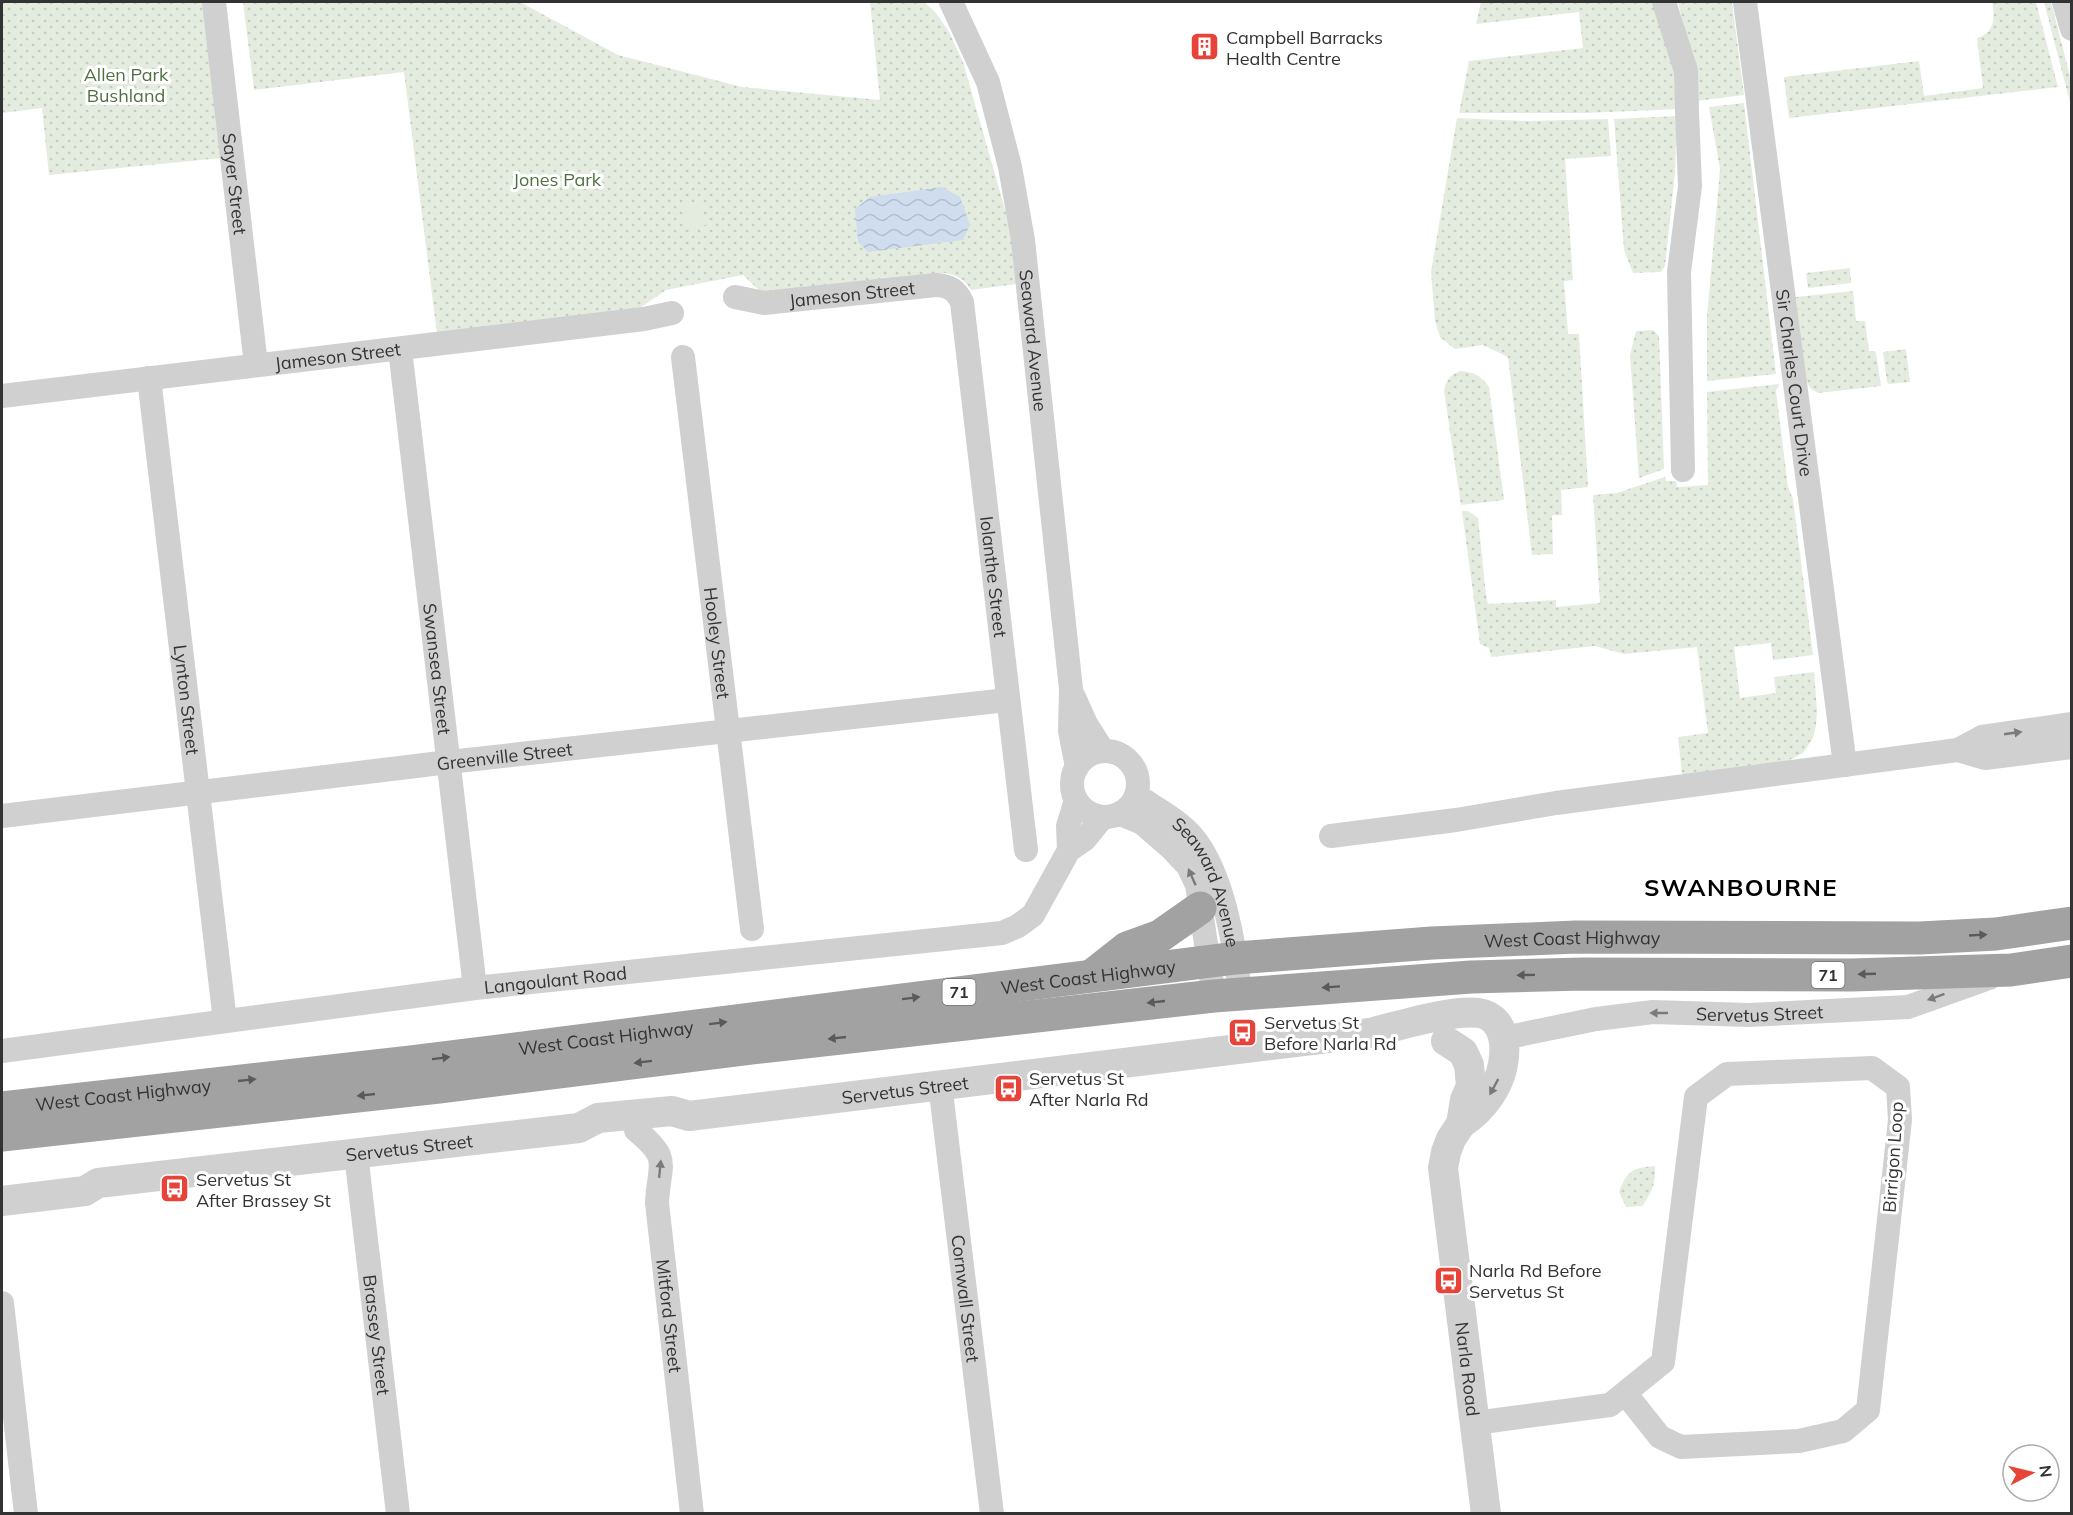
<svg xmlns="http://www.w3.org/2000/svg" width="2073" height="1515" font-family="Mulish,sans-serif">
	<style>
		.grass { fill: url(#grass-dots) }
		.garden { fill: #e4ecdf }
		.water { fill: url(#water-waves) }
		.lines { fill: none; stroke-linecap: round; stroke-linejoin: round }
		.minor { stroke: #d0d0d0; stroke-width: 24 }
		.tertiary { stroke: #d0d0d0; stroke-width: 30 }
		.trunk { stroke: #a2a2a2; stroke-width: 33 }
		.oneway { fill: #7a7a7a }
		.oneway2 { fill: #5a5a5a }
		.labels { text-anchor: middle; dominant-baseline: central; stroke-width: 6; stroke-linejoin: round; paint-order: stroke }
		.shield { fill: #fff; stroke: #707070; stroke-width: 1.5 }
		.shield-label { font-size: 16px; font-weight: bold; fill: #333 }
		.poi-label { font-size: 18px; fill: #333; stroke: #fff; text-anchor: start }
		.park-label { font-size: 18px; fill: #4f703f; stroke: #fff }
		.street-label { font-size: 18px; fill: #333; stroke: #fff }
		.district-label { font-size: 24px; font-weight: bold; letter-spacing: 1.5px; fill: #000; stroke: #fff }
	</style>
	<defs>
		<pattern id="grass-dots" width="8" height="8" patternUnits="userSpaceOnUse" patternTransform="scale(1.5)"><rect width="8" height="8" fill="#e4ecdf"/><path d="M2 2h.1M6 6h.1" fill="none" stroke="#c4cbc0" stroke-width="1.8" stroke-linecap="round"/></pattern>
		<pattern id="water-waves" width="16" height="10" patternUnits="userSpaceOnUse" patternTransform="scale(1.5)"><rect width="16" height="10" fill="#cfddee"/><path d="M0 5q4-4 8 0t8 0" fill="none" stroke="#b2becd"/></pattern>
	</defs>
	<rect width="100%" height="100%" fill="#fff"/>
	<g class="grass">
		<polygon points="2,2 204,2 221,158 49,175 42,108 2,113"/>
		<path d="M243 2H520L618 55 742 87 880 100 870 2H924L936 13 949 32 963 62 1010 227 1017 284 971 290C964 279 958 275 944 273L764 295 743 275 666 290 637 310 437 334 404 72 254 90Z"/>
		<polygon points="1481,2 1656,2 1671,46 1679,109 1585,113 1459,113 1469,61 1583,48 1579,12 1476,24"/>
		<polygon points="1678,2 1732,2 1744,95 1696,101 1695,74"/>
		<path d="M1992 2H2036L2058 87 1789 118 1784 77 1919 61 1924 96 1983 88 1977 38C1995 33 1995 17 1992 2Z"/>
		<polygon points="2044,2 2051,2 2071,80 2071,106"/>
		<polygon points="1744,103 1776,374 1707,381 1707,317 1720,169 1709,107"/>
		<polygon points="1677,116 1675,173 1665,266 1661,272 1633,273 1624,250 1614,119"/>
		<polygon points="1457,118 1528,121 1608,119 1611,156 1565,159 1573,280 1564,281 1568,334 1579,334 1588,487 1561,490 1562,515 1552,515 1553,554 1532,555 1508,357 1483,345 1455,349 1440,337 1435,321 1431,272"/>
		<polygon points="1850,268 1851,283 1808,288 1806,273"/>
		<polygon points="1853,291 1856,321 1865,321 1869,351 1874,351 1876,353 1881,386 1818,393 1810,388 1806,380 1796,297"/>
		<polygon points="1653,330 1659,336 1664,469 1639,478 1630,355 1636,331"/>
		<polygon points="1906,349 1910,382 1889,384 1887,382 1883,352"/>
		<path d="M1461 371C1473 372 1482 376 1489 387L1504 500 1461 505 1444 391C1446 380 1449 375 1461 371Z"/>
		<polygon points="1779,384 1776,391 1788,487 1793,499 1813,655 1773,660 1771,643 1734,647 1740,698 1776,693 1774,677 1814,672 1817,711 1816,726 1813,738 1803,753 1786,762 1682,775 1678,737 1708,733 1697,647 1624,654 1595,646 1491,657 1489,648 1480,644 1462,511 1468,511 1478,518 1486,595 1488,604 1556,600 1556,607 1600,603 1593,495 1617,493 1665,477 1666,481 1676,481 1677,487 1708,485 1707,392"/>
		<path d="M1655 1166C1656 1182 1652 1193 1642 1206L1626 1207 1619 1192C1627 1170 1633 1168 1655 1166Z"/>
	</g>
	<polygon class="garden" points="702,201 706,225 685,228 681,205"/>
	<polygon class="water" points="942,187 960,197 970,225 963,240 868,252 858,242 855,209 870,197"/>
	<g class="lines">
		<g class="minor">
			<path id="s1" d="M214 2 256 365"/>
			<path id="s2" d="M951 2 988 82 1010 167 1023 240 1071 689 1070 731 1077 767"/>
			<polyline points="1664,2 1686,71 1687,112 1690,186 1679,272 1683,470"/>
			<path id="s3" d="M1745 2 1845 765"/>
			<polyline points="2064,2 2072,29"/>
			<path id="s4" d="M735 297 764 303 936 285C950 286 956 290 962 302L1026 850"/>
			<path id="s5" d="M400 349 475 988"/>
			<path id="s6" d="M683 357 752 929"/>
			<path id="s7" d="M149 378 225 1021"/>
			<path id="s8" d="M2 396 644 319 672 313"/>
			<polyline points="1074,697 1086,724 1103,751"/>
			<polyline points="1958,750 1985,758 2072,747"/>
			<circle cx="1105" cy="784" r="33"/>
			<path id="s9" d="M1136 795C1155 808 1177 819 1192 836 1224 873 1235 947 1240 994"/>
			<polyline points="1120,814 1142,823 1172,849 1188,866 1197,885 1214,996"/>
			<path id="s10" d="M2 816 449 762 1007 700"/>
			<polyline points="1331,836 1456,820 1556,803 1958,750 1982,737 2072,724"/>
			<polyline points="1069,850 1068,826 1076,800"/>
			<path id="s11" d="M1504 1038 1596 1019 1653 1012 1749 1015 1908 1007 1989 978"/>
			<path id="s12" d="M2 1051 475 988 1002 933 1018 926 1033 915 1069 850 1085 839 1103 817"/>
			<path id="s13" d="M940 1084 992 1514"/>
			<path id="s14" d="M636 1130C672 1160 659 1162 657 1203L692 1514"/>
			<path id="s15" d="M356 1154 398 1514"/>
			<polyline points="2,1303 26,1514"/>
			<polyline points="1475,1423 1610,1405 1663,1362 1696,1097 1727,1074 1872,1068 1898,1087 1900,1120 1868,1410 1843,1431 1799,1441 1681,1447 1660,1437 1625,1393"/>
		</g>
		<g class="tertiary">
			<path id="s16" d="M1446 1041 1463 1052 1469 1065 1471 1086 1465 1100 1461 1124 1451 1139 1446 1152 1443 1168 1486 1514"/>
			<path id="s17" d="M2 1201 85 1191 98 1183 579 1128 598 1118 672 1111 689 1116 1370 1033C1398 1026 1453 1009 1479 1013 1510 1018 1508 1060 1497 1083 1489 1100 1477 1113 1461 1124"/>
		</g>
		<g class="trunk">
			<polyline points="1094,974 1127,948 1160,936 1200,908"/>
			<path id="s18" d="M2 1108 411 1062 1236 958 1432 943 1576 937 1920 938 1996 934 2072 923"/>
			<polyline points="2,1135 439,1087 753,1048 1214,996 1471,977 1584,974 1852,975 2011,970 2072,961"/>
		</g>
	</g>
	<defs><path id="oneway-solid" d="M-6-.8H1V-3.2L6.5 0L1 3.2V.8H-6Z" transform="scale(1.5)"/></defs>
	<g class="oneway">
		<use href="#oneway-solid" transform="translate(2013 733) rotate(-8)"/>
		<use href="#oneway-solid" transform="translate(1192 877) rotate(-114)"/>
		<use href="#oneway-solid" transform="translate(1936 997) rotate(160)"/>
		<use href="#oneway-solid" transform="translate(1659 1013) rotate(180)"/>
		<use href="#oneway-solid" transform="translate(1494 1087) rotate(118)"/>
		<use href="#oneway-solid" transform="translate(660 1169) rotate(-84)"/>
	</g>
	<g class="oneway2">
		<use href="#oneway-solid" transform="translate(1978 935) rotate(-3)"/>
		<use href="#oneway-solid" transform="translate(1867 974) rotate(178)"/>
		<use href="#oneway-solid" transform="translate(1526 975) rotate(179)"/>
		<use href="#oneway-solid" transform="translate(1331 987) rotate(176)"/>
		<use href="#oneway-solid" transform="translate(911 998) rotate(-7)"/>
		<use href="#oneway-solid" transform="translate(1156 1002) rotate(174)"/>
		<use href="#oneway-solid" transform="translate(718 1023) rotate(-7)"/>
		<use href="#oneway-solid" transform="translate(837 1038) rotate(174)"/>
		<use href="#oneway-solid" transform="translate(441 1058) rotate(-7)"/>
		<use href="#oneway-solid" transform="translate(643 1062) rotate(173)"/>
		<use href="#oneway-solid" transform="translate(247 1080) rotate(-6)"/>
		<use href="#oneway-solid" transform="translate(366 1095) rotate(174)"/>
	</g>
	<defs>
		<symbol id="building-square" viewBox="-11 -11 22 22"><rect x="-9" y="-9" width="18" height="18" rx="4" fill="#e74338" stroke="#fff"/><path d="M-4-6H4V6H1V3H-1V6H-4ZM-2.5-4.3h1.7v1.8h-1.7ZM.8-4.3h1.7v1.8H.8ZM-2.5-1h1.7V.8h-1.7ZM.8-1h1.7V.8H.8Z" fill="#fff"/></symbol>
		<symbol id="bus-square" viewBox="-11 -11 22 22"><rect x="-9" y="-9" width="18" height="18" rx="4" fill="#e74338" stroke="#fff"/><path d="M-5-6H5V4H4V6H2V4H-2V6H-4V4H-5ZM-3.5-4V0h7V-4ZM-3.5 1.2v1.5H-2V1.2ZM2 1.2v1.5H3.5V1.2Z" fill="#fff"/></symbol>
	</defs>
	<g fill-rule="evenodd">
		<use href="#building-square" x="1188" y="30" width="33" height="33"/>
		<use href="#bus-square" x="1226" y="1016" width="33" height="33"/>
		<use href="#bus-square" x="992" y="1072" width="33" height="33"/>
		<use href="#bus-square" x="158" y="1172" width="33" height="33"/>
		<use href="#bus-square" x="1432" y="1264" width="33" height="33"/>
	</g>
	<g class="labels">
		<g class="shield">
			<rect x="1811.5" y="962" width="33" height="26" rx="4.5"/>
			<rect x="942.5" y="979" width="33" height="26" rx="4.5"/>
		</g>
		<g class="shield-label">
			<text x="1828" y="975">71</text>
			<text x="959" y="992">71</text>
		</g>
		<g class="poi-label">
			<text x="1226" y="37">Campbell Barracks<tspan x="1226" dy="21">Health Centre</tspan></text>
			<text x="1264" y="1022">Servetus St<tspan x="1264" dy="21">Before Narla Rd</tspan></text>
			<text x="1029" y="1078">Servetus St<tspan x="1029" dy="21">After Narla Rd</tspan></text>
			<text x="196" y="1179">Servetus St<tspan x="196" dy="21">After Brassey St</tspan></text>
			<text x="1469" y="1270">Narla Rd Before<tspan x="1469" dy="21">Servetus St</tspan></text>
		</g>
		<g class="park-label">
			<text x="126" y="74">Allen Park<tspan x="126" dy="21">Bushland</tspan></text>
			<text x="557" y="179">Jones Park</text>
		</g>
		<g class="street-label">
			<text stroke="none"><textPath href="#s1" startOffset="183">Sayer Street</textPath></text>
			<text stroke="none"><textPath href="#s4" startOffset="118">Jameson Street</textPath></text>
			<text stroke="none"><textPath href="#s2" startOffset="351">Seaward Avenue</textPath></text>
			<text stroke="none"><textPath href="#s8" startOffset="338">Jameson Street</textPath></text>
			<text stroke="none"><textPath href="#s3" startOffset="384">Sir Charles Court Drive</textPath></text>
			<text stroke="none"><textPath href="#s4" startOffset="512">Iolanthe Street</textPath></text>
			<text stroke="none"><textPath href="#s6" startOffset="288">Hooley Street</textPath></text>
			<text stroke="none"><textPath href="#s5" startOffset="322">Swansea Street</textPath></text>
			<text stroke="none"><textPath href="#s7" startOffset="324">Lynton Street</textPath></text>
			<text stroke="none"><textPath href="#s10" startOffset="506">Greenville Street</textPath></text>
			<text stroke="none"><textPath href="#s9" startOffset="118">Seaward Avenue</textPath></text>
			<text stroke="none"><textPath href="#s18" startOffset="1580">West Coast Highway</textPath></text>
			<text stroke="none"><textPath href="#s18" startOffset="1094">West Coast Highway</textPath></text>
			<text stroke="none"><textPath href="#s12" startOffset="558">Langoulant Road</textPath></text>
			<text stroke="none"><textPath href="#s11" startOffset="258">Servetus Street</textPath></text>
			<text stroke="none"><textPath href="#s18" startOffset="608">West Coast Highway</textPath></text>
			<text stroke="none"><textPath href="#s17" startOffset="914">Servetus Street</textPath></text>
			<text stroke="none"><textPath href="#s18" startOffset="122">West Coast Highway</textPath></text>
			<text stroke="none"><textPath href="#s17" startOffset="412">Servetus Street</textPath></text>
			<text transform="translate(1893 1157) rotate(-86)">Birrigon Loop</text>
			<text stroke="none"><textPath href="#s13" startOffset="216">Cornwall Street</textPath></text>
			<text stroke="none"><textPath href="#s14" startOffset="196">Mitford Street</textPath></text>
			<text stroke="none"><textPath href="#s15" startOffset="182">Brassey Street</textPath></text>
			<text stroke="none"><textPath href="#s16" startOffset="346">Narla Road</textPath></text>
		</g>
		<g class="district-label">
			<text x="1741" y="887">SWANBOURNE</text>
		</g>
	</g>
	<rect width="2073" height="1515" fill="none" stroke="#333333" stroke-width="6"/>
	<g transform="translate(2031 1473) rotate(83)"><circle r="28" fill="#ffffff" stroke="#adadad" stroke-width="1.5"/>
	<path d="M0-4.5L10 22L0 15L-10 22Z" fill="#e74338"/>
	<text y="-9" font-size="16" font-weight="bold" text-anchor="middle" fill="#333333">N</text>
	</g>
</svg>
